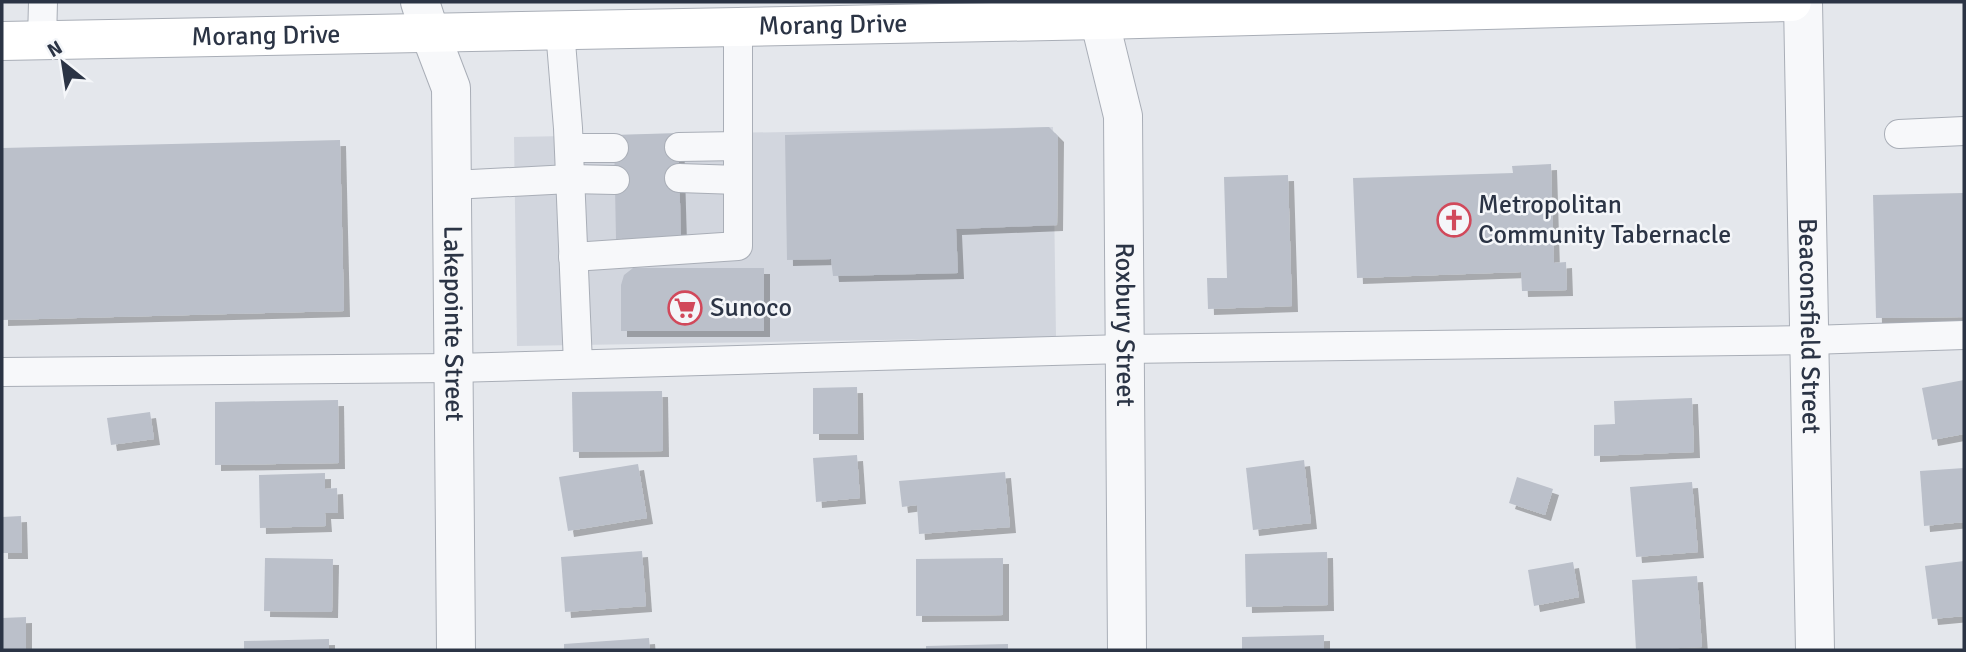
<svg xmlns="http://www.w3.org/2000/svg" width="1966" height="652" font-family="Signika,sans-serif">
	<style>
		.built { fill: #d2d6de }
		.building { fill: #bbc0ca; filter: url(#shadow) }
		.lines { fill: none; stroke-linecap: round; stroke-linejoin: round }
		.lane-casing { stroke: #a9aeb7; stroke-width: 30 }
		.street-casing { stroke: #a9aeb7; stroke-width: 40 }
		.secondary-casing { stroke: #a9aeb7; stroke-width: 40 }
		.lane { stroke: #f7f8fa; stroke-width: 28 }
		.street { stroke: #f7f8fa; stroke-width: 38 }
		.secondary { stroke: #fff; stroke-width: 38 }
		.labels { text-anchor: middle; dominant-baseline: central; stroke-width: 5; stroke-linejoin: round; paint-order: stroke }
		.street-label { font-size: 26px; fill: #2b3445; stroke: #f4f6f9 }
		.poi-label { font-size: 26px; fill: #2b3445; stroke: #f4f6f9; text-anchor: start }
	</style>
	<defs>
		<filter id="shadow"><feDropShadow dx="6" dy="6" stdDeviation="0" flood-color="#0004"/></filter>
	</defs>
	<rect width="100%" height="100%" fill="#e4e7ec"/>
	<polygon class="built" points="1053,127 1056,337 517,346 514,137"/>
	<g class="building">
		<polygon points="1049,127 1058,136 1057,225 956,229 958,273 833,276 831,259 787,260 785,135"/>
		<polygon points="678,133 681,237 616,239 614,135"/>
		<polygon points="340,140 344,311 2,320 2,148"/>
		<polygon points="1551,164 1554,263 1566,262 1567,290 1522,291 1521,272 1357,278 1353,178 1513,173 1512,166"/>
		<polygon points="1288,175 1292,306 1208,309 1207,278 1227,278 1224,177"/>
		<polygon points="1964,193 1964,317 1876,318 1873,195"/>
		<polygon points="633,268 764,268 764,331 621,331 621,285 624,275"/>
		<polygon points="1964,380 1964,434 1932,440 1922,388"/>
		<polygon points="857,387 858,434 813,434 813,388"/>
		<polygon points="662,391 663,451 573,452 572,392"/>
		<polygon points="1692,398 1694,452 1594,456 1594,425 1615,424 1614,401"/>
		<polygon points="338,400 339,463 215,465 215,402"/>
		<polygon points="150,412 154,439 111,445 107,418"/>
		<polygon points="857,455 860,498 816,502 813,458"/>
		<polygon points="1304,460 1311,523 1253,530 1246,468"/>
		<polygon points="638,464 647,518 568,531 559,477"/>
		<polygon points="1964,468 1964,522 1924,526 1920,471"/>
		<polygon points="1005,472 1010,527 919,534 917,505 902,507 899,481"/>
		<polygon points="325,473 325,489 337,488 338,513 325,513 326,526 260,528 259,475"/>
		<polygon points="1517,477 1553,489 1545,515 1509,503"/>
		<polygon points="1692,482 1698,552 1636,557 1630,487"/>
		<polygon points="21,516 22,553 2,553 2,517"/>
		<polygon points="642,551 646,606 565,612 561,557"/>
		<polygon points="1327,552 1328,605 1246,607 1245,554"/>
		<polygon points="265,558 333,559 332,612 264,611"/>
		<polygon points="1003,558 1003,615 916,616 916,559"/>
		<polygon points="1964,561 1964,616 1932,619 1925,566"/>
		<polygon points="1573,562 1579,597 1534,606 1528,570"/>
		<polygon points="1697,576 1702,647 1636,650 1632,580"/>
		<polygon points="26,617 26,649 2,650 2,618"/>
		<polygon points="1324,635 1324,650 1242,650 1242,637"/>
		<polygon points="649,638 650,650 564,650 564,644"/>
		<polygon points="329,639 329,650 244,650 244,641"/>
		<polygon points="1008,644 1008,650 926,650 926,646"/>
	</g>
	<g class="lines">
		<defs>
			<g id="lane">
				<polyline points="560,30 568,128 578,364"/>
				<polyline points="42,40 43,2"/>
				<polyline points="1899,134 1964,131"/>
				<polyline points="679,147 738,146"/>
				<polyline points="569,148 614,148"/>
				<polyline points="679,178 738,180 738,27"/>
				<polyline points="452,185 570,179 615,180"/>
				<polyline points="573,257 738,246 738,180"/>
				<polyline points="2,372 454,368 1125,349 1810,340 1964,335"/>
			</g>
			<g id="street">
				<path id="s1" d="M420 2 430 33 451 88 456 650"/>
				<path id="s2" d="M1095 2 1123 116 1127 650"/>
				<path id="s3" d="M1803 2 1815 650"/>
			</g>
			<g id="secondary">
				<path id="s4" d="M2 41 1101 20 1792 2"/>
			</g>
		</defs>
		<use href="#lane" class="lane-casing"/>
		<use href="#street" class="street-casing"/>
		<use href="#secondary" class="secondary-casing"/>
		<use href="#lane" class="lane"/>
		<use href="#street" class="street"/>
		<use href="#secondary" class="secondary"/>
	</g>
	<defs>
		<symbol id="church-ring" viewBox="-11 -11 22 22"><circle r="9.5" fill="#f4f6f9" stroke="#d1495b" stroke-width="1.5"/><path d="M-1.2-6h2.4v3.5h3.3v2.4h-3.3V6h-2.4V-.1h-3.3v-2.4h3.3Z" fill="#d1495b"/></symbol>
		<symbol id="supermarket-ring" viewBox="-11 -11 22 22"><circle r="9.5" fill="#f4f6f9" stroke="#d1495b" stroke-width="1.5"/><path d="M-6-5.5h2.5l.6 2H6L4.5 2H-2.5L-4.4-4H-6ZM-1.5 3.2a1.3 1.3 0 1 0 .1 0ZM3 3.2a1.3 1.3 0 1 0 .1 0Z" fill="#d1495b"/></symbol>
	</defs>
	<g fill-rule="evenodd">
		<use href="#church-ring" x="1435" y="201" width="38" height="38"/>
		<use href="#supermarket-ring" x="666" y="289" width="38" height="38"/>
	</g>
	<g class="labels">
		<g class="street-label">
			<text stroke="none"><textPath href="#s4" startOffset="831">Morang Drive</textPath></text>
			<text stroke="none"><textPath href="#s4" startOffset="264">Morang Drive</textPath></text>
			<text stroke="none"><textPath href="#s1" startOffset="327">Lakepointe Street</textPath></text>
			<text stroke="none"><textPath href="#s2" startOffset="326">Roxbury Street</textPath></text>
			<text stroke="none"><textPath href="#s3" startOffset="324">Beaconsfield Street</textPath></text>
		</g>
		<g class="poi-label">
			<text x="1478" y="205">Metropolitan<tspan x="1478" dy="30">Community Tabernacle</tspan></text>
			<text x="710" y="308">Sunoco</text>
		</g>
	</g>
	<rect width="1966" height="652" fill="none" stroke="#2b3445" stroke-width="7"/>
	<g transform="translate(63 63) rotate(330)" stroke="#f4f6f9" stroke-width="5" paint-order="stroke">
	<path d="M0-5L12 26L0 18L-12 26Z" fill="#2b3445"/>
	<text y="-10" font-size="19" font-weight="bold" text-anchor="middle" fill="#2b3445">N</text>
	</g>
</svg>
